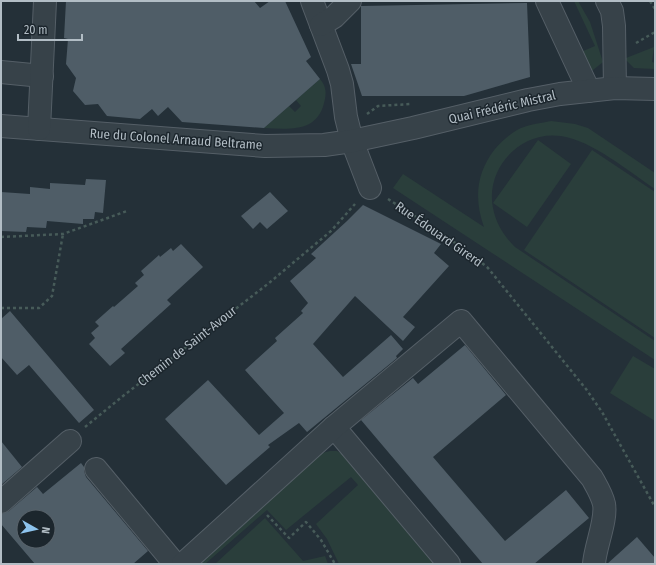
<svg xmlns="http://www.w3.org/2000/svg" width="656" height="565" font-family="'Fira Sans Condensed',sans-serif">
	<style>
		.green { fill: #2a3e3b }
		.building { fill: #4f5d67; fill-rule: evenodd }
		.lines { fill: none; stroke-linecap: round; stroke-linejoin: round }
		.minor-casing { stroke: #555f67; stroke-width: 24 }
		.path { stroke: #475b59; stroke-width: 2.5; stroke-dasharray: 3 3; stroke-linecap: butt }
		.minor { stroke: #374249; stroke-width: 22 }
		.labels { text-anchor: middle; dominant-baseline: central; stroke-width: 3; stroke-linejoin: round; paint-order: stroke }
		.street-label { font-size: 13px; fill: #b2bdc5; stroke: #1c262d }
	</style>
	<rect width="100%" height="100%" fill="#243038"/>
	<g class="green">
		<polygon points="574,1 578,1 590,22 603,62 593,70 589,70 581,52 595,46"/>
		<polygon points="654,47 652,62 655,63 655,69 634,68 626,60 626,58"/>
		<path d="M320 79C326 86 327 93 324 103 317 133 288 129 264 128L289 106 295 112 301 106 296 100Z"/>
		<path d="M551 121 575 124 588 128 655 173V189C628 171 593 141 561 136 520 130 485 169 493 208 496 224 504 236 515 247L655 341V360L393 188 403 174 484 227C474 199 476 173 495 149 503 140 511 133 521 128 531 124 541 123 551 121Z"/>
		<polygon points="538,140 571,164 527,227 493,203"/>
		<polygon points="592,150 655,192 655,338 524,250"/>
		<polygon points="633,356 655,369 655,421 610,393"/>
		<polygon points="330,451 337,451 344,455 436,564 339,564 327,539 316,524 358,485 351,477 286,530 267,510 205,564 195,564 322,453"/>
		<polygon points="265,518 303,561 325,556 328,564 215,564"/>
	</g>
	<g class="building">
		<polygon points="66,1 254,1 260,8 270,1 285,1 311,57 306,61 320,79 264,128 182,122 168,107 158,116 152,109 140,119 107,116 98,104 85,105 73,91 76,78 66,64 68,39 64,38"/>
		<polygon points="527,3 530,77 464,96 362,96 351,64 361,64 361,6"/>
		<polygon points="86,179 106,180 103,213 95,212 94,219 83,219 83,224 47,221 46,228 27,227 26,232 1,231 1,192 30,194 30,187 50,189 50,183 85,185"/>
		<polygon points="270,192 288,211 267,229 260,222 253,229 241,216"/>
		<polygon points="363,205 441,244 434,253 449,266 403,317 415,327 403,341 355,296 313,344 343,377 391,335 403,349 396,356 397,358 307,432 299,423 268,445 270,447 226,485 165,419 208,380 259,435 284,413 245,370 277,341 275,338 303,313 301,311 308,303 290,281 316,258 311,254 347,221"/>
		<polygon points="181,244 203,267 167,300 171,304 121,349 125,353 110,366 89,344 95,338 91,333 99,326 95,322 113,306 114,307 138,286 135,283 144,275 141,271 159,255 160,257 171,248 173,251"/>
		<polygon points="10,311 94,410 79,423 29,365 17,375 1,357 1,319"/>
		<polygon points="465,345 506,395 433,457 505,541 566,490 589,518 534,564 483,564 361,420 413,378 418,384"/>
		<polygon points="1,441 22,467 1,485"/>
		<path d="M81 463 84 467V471L86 477 148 551 133 564H35L1 524V514L9 511 37 487 43 494ZM24 517H48V541H24Z"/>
		<polygon points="637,537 655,558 655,564 607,564"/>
	</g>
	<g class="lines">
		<defs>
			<g id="minor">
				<polyline points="312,1 338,70 342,84 346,117 352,141 370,188"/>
				<polyline points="547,1 589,91"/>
				<polyline points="607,1 612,11 614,26 615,88"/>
				<polyline points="321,25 334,17 350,1"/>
				<polyline points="1,72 42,76"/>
				<polyline points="1,126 265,146 324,145 352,141 413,128 528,100 560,94 615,88 655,89"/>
				<polyline points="39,129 45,1"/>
				<polyline points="334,427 449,564"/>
				<polyline points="96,469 175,564"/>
				<polyline points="1,502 70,441"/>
				<path d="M183 564 334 427 461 321 592 478C597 487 602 495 604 504 607 520 595 547 594 564"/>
			</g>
		</defs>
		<use href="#minor" class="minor-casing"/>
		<g class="path">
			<polyline points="650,1 655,9"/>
			<polyline points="636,43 655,32"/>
			<polyline points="367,114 378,106 411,104"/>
			<path d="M388 199C422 221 457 242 488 268L586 389 602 412 655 507"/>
			<polyline points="1,237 63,234 127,211"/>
			<polyline points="1,308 39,308 52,296 63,234"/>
			<polyline points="85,427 123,396 269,283 331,231 355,204"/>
			<polyline points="267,515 289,538 306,522 321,540 335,564"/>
		</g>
		<use href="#minor" class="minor"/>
	</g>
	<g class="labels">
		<g class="street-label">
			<text transform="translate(502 107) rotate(-13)">Quai Frédéric Mistral</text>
			<text transform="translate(176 139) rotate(4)">Rue du Colonel Arnaud Beltrame</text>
			<text transform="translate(439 234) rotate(35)">Rue Édouard Girerd</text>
			<text transform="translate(187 346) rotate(-38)">Chemin de Saint-Avour</text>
		</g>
	</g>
	<rect width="656" height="565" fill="none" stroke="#b2bdc5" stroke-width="4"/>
	<g transform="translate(36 529) rotate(98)"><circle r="19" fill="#1c262d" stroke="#58626a"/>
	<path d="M0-3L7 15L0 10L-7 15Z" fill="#8ec4ee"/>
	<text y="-6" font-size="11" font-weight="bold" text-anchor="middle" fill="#b2bdc5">N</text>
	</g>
	<path d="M18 34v6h64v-6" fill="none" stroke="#b2bdc5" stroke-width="2"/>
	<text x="24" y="34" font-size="12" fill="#b2bdc5" stroke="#1c262d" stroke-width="3" paint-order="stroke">20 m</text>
</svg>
